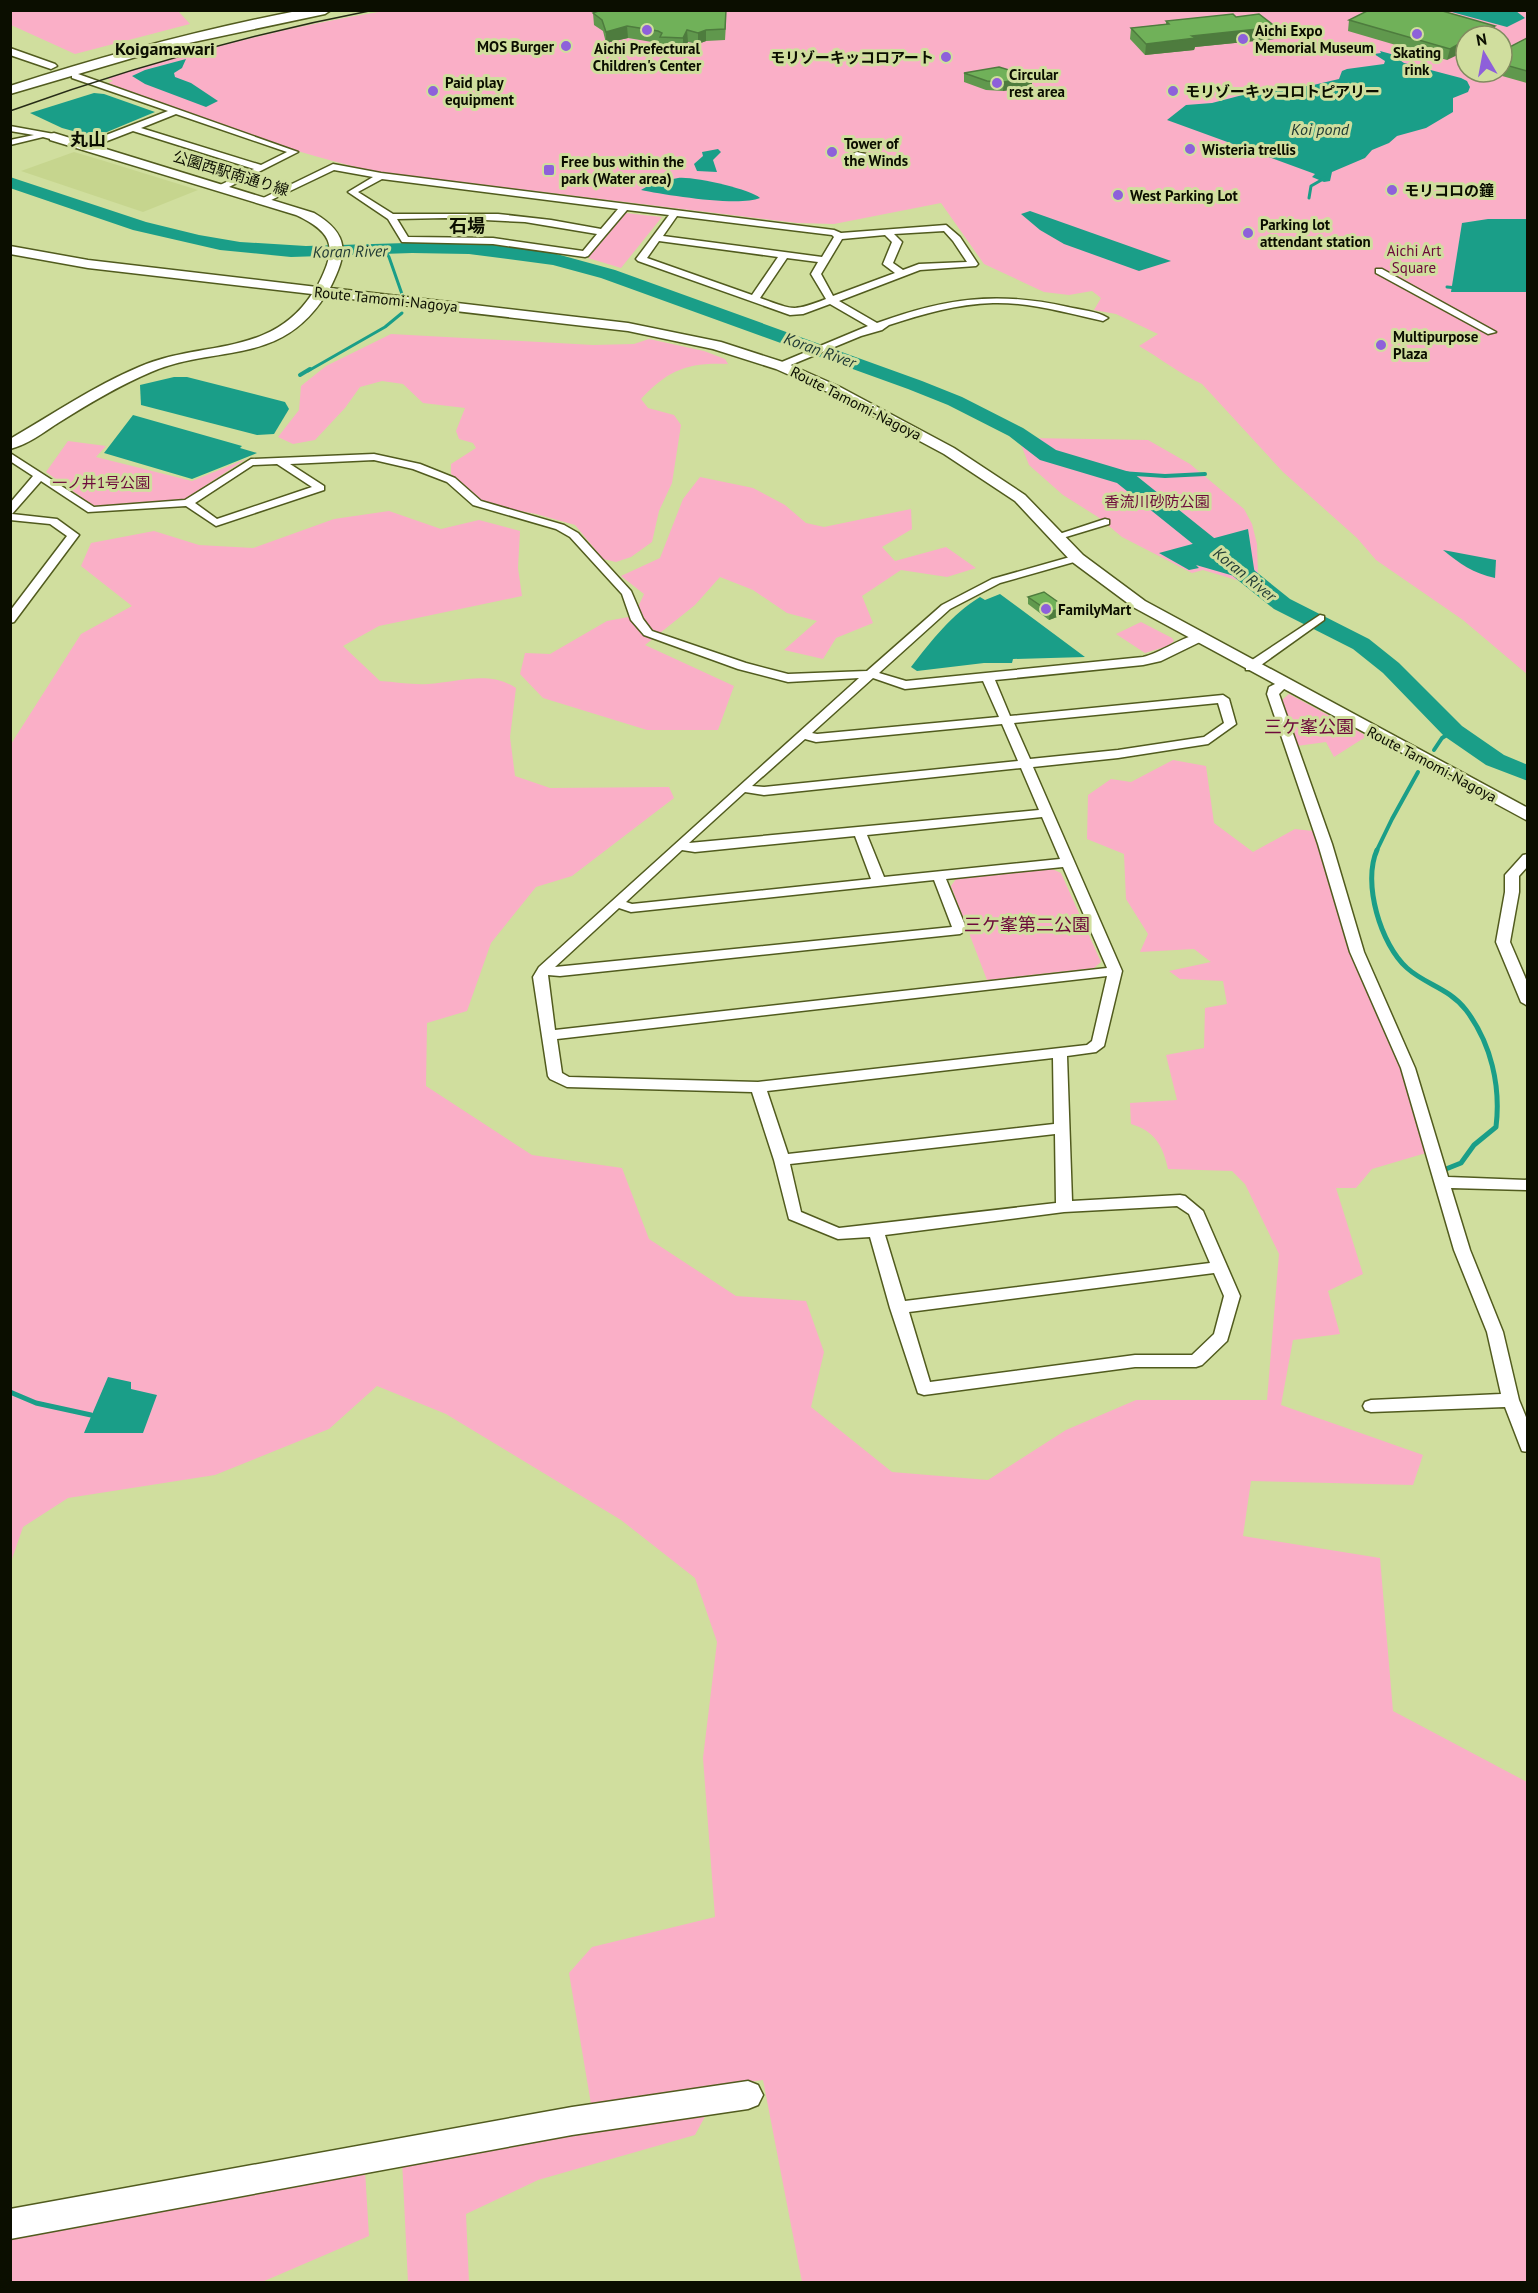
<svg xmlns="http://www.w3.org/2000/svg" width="1538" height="2293" font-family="'PT Sans','Noto Sans JP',sans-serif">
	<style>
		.built { fill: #c6d58e }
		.green { fill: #faafc7; fill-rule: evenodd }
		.water { fill: #1a9e88 }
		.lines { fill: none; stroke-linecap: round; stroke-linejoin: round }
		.stream-far2 { stroke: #1a9e88; stroke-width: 3 }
		.stream-far1 { stroke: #1a9e88; stroke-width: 4 }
		.stream { stroke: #1a9e88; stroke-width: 5 }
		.river { fill: #1a9e88; fill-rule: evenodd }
		.street-casing { stroke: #515b1e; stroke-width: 3 }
		.secondary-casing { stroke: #515b1e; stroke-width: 3 }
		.primary-casing { stroke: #515b1e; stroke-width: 3 }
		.street { fill: #fff; fill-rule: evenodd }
		.secondary { fill: #fff; fill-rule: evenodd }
		.primary { fill: #fff; fill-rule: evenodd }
		.tram { stroke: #262b16; stroke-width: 1.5 }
		.wall { fill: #60984d }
		.shaded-wall { fill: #4e7c3e }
		.building { fill: #70b159; stroke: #4e7c3e; stroke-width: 1.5 }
		.poi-dot { fill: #8e60da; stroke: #d0de9e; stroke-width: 2 }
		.labels { text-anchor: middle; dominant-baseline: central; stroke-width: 6; stroke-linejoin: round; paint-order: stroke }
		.far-poi-label { font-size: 15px; font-weight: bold; fill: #0b0e00; stroke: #d0de9e; text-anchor: start }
		.far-street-label { font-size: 15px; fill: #0b0e00; stroke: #d0de9e }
		.far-park-label { font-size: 15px; fill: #6c093a; stroke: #d0de9e }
		.far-water-label { font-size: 16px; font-style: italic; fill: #213b35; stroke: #d0de9e }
		.far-quarter-label { font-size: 18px; font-weight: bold; fill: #0b0e00; stroke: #d0de9e }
		.park-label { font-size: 18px; fill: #6c093a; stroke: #d0de9e }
	</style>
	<rect width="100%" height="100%" fill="#d0de9e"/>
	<polygon class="built" points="74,152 101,160 198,190 143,212 21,171"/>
	<g class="green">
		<polygon points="11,10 178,11 190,24 75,54 11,25"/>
		<path d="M385 11H1527V674L1463 620 1376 560 1357 538 1283 472 1202 384C1180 374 1160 358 1139 346L1158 334 1116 314 1094 310 1101 298 1092 291 1069 295 1044 292 984 264 941 203 834 224 797 223 378 172C286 152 196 116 108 83L113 81 107 78C199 50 290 26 385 11ZM1466 36H1502V72H1466Z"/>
		<polygon points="626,213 662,217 621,268 588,258"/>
		<path d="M391 334 593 345 634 344 649 339 704 351 725 359 728 364C688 362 668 370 641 399L648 408 674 415 681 425 672 483 659 511 652 542 631 557 616 562 603 559 575 525 536 514 487 505 451 474V464L476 448 473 443 459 439 456 431 465 408 423 403 403 384 382 381 360 387 345 408 315 440 293 444 278 437 299 410 301 386 326 366Z"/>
		<polygon points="1030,438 1148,440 1190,464 1244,509 1252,524 1257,544 1258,576 1240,581 1203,570 1192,573 1122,537 1098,517 1063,495 1029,465 1020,442"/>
		<polygon points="68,441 106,446 96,457 192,481 246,459 185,499 94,506 46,472"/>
		<polygon points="700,477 753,488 785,505 806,523 824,527 911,509 912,529 882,547 895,561 946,547 976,568 947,577 901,570 862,596 873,623 836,638 823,659 784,650 817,621 787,613 753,590 720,577 695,605 645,645 734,686 718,730 647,730 543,698 520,674 525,653 550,654 607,621 634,616 644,594 621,576 660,558 683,499"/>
		<path d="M389 511 441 529 479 520 520 531 518 568 522 596 379 626 343 646 380 681C396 682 412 685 428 684 459 682 489 670 516 688L510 737 515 776 550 788 669 787 674 798 572 876 536 887 491 943 467 1011 427 1023 426 1086 532 1155 622 1168 649 1239 736 1296 806 1301 824 1352 811 1407 892 1472 988 1480 1066 1430 1136 1400H1267L1279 1254 1245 1184 1232 1171 1168 1169C1163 1146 1155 1131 1131 1124L1130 1103 1177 1100 1166 1055 1204 1048 1205 1008 1227 1004 1223 981 1180 979 1169 971 1211 962 1194 949 1140 952 1148 934 1126 899 1124 854 1087 839 1088 795 1111 779 1131 782 1173 760 1206 766 1214 823 1253 852 1295 829 1313 831 1352 953 1401 1068 1426 1153 1372 1169 1356 1188H1336L1363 1274 1328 1291 1340 1334 1293 1340 1281 1405 1423 1455 1413 1485 1251 1481 1243 1536 1380 1558 1393 1711 1527 1782V2282H802L763 2080 591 2104 569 1973 592 1947 715 1917 703 1758 717 1642 695 1578 621 1520 446 1414 377 1386 329 1429 215 1475 68 1498 23 1527 11 1562V744L81 634 132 606 81 566 91 543 154 531 199 545 253 548 334 519Z"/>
		<polygon points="1141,622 1172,638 1174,641 1168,646 1145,653 1116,634"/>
		<polygon points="1289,694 1367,736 1334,757 1326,742 1297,746 1282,700"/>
		<polygon points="1052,869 1061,873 1101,962 1094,968 987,980 951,886 956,879"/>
		<polygon points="708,2111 695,2135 538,2180 466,2214 469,2282 408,2282 402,2160"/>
		<polygon points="365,2170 369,2236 262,2282 11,2282 11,2234"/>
	</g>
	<g class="water">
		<polygon points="1448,11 1516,11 1525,18 1507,27"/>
		<polygon points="1380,51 1391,54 1404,63 1461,78 1467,81 1470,87 1468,92 1453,98 1453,112 1426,128 1397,136 1389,143 1372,150 1365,158 1332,172 1330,181 1324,182 1312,177 1315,174 1167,120 1186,105 1212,103 1277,86 1309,86 1339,79 1342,71 1347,69 1384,64 1385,61 1374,54 1381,53"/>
		<polygon points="186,59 182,68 174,73 175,77 191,83 218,101 206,107 145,84 132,76 145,70"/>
		<polygon points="94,93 104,94 155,112 95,137 62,128 30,113"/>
		<polygon points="718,149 721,152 713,160 717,172 697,171 694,164 703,156 702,152"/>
		<path d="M678 178C693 176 750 189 760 198 739 207 665 195 641 190L653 183Z"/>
		<polygon points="1030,211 1171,261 1139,271 1064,244 1040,230 1021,214"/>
		<polygon points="1488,219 1527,219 1527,292 1451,292 1462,223"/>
		<polygon points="174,377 187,377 285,402 289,409 274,434 257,435 141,405 140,385"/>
		<polygon points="133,415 242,446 240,448 257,453 192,479 104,453"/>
		<polygon points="1248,529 1255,575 1241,578 1196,565 1199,568 1189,570 1159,553"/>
		<path d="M1443 550 1496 560 1495 578C1473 573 1460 564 1443 550Z"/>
		<path d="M1000 594 1085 657 1013 659 1012 663H984L917 671 911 667C932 640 951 615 980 597L985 600Z"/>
		<polygon points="108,1377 131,1382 131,1389 157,1395 143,1433 84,1433"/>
	</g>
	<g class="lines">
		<g class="stream-far2">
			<polyline points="1309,198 1311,186 1325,178"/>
			<polyline points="383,248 389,257 403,297"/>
			<polyline points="1447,287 1458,288"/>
			<polyline points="308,371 385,327 402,313"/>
		</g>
		<g class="stream-far1">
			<polyline points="300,375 310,369"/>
			<polyline points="1106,472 1165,476 1205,474"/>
			<polyline points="1434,750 1442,738 1453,731"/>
			<polyline points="1376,852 1392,819 1418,772"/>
		</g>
		<g class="stream">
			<path d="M1377 850C1362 883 1381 945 1407 968 1426 985 1449 988 1466 1010 1491 1043 1501 1086 1496 1127L1474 1145 1461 1163 1446 1169"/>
			<polyline points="10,1392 36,1403 91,1415"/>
		</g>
		<polygon class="river" points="10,177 146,222 199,235 240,242 306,246 440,242 497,245 553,253 615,270 922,381 962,397 1023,428 1056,450 1133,473 1290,599 1369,639 1399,663 1462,726 1504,755 1528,765 1528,781 1486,765 1444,736 1383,673 1353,649 1274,609 1117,483 1040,460 1009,436 948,405 908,389 601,278 553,265 469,254 412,253 291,257 220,250 133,230 10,188"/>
		<defs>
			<g id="street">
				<path d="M72 74H78L298 152 223 190 219 187 220 185 254 169 133 131 89 148H83V144L168 111 72 78ZM176 114 287 152 261 165 141 128Z"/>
				<polygon points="10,126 54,134 58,137 54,140 43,137 10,145 10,140 34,135 10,131"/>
				<polygon points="857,152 879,157 880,159 876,162 854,157 854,153"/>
				<path d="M333 164 381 173 834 230 841 233 946 225 960 237 978 264 976 266 920 270 839 301 877 323C945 298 997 291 1068 307 1080 310 1098 311 1108 318L1103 321C1067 313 1030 302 993 303 957 304 923 314 889 325L882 330 861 336 781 369 777 368V364L868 326 830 304 803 314 790 315 638 261 636 259 669 215 627 210 588 256 585 257 493 244 402 242 388 219 348 192 373 177 334 170 267 202 259 200ZM382 179 618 209 601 229 551 220 498 214H393L358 192ZM677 216 832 235 834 237 822 257 663 236ZM445 218 525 222 597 234 583 251 493 238 408 237 397 219ZM944 231 953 241 967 262 919 264 903 270 893 263 902 242 894 234ZM885 235 892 242 883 264 895 273 833 296 821 274 842 239ZM659 241 778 257 752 295 647 258ZM787 258 818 262 811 274 826 299C792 312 794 310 760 298Z"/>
				<polygon points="1376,269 1382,269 1496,332 1488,334 1376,273"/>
				<path d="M10 453 94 507 185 500 251 459 374 454 420 464 455 478 481 501 564 525 578 533 631 591 643 619 652 631 746 663 788 674 867 671 942 605 992 579 1077 555 1081 556V560L1000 583 950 609 879 673 906 681 1143 657C1160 654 1187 633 1202 635V641L1161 661 1143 665 995 680 1010 716 1223 695 1229 699 1236 724 1208 744 1118 758 1033 767 1122 971 1104 1046 1096 1052 1067 1056 1072 1201 1180 1195 1185 1196 1203 1211 1240 1296 1227 1341 1202 1365 1196 1367H1135L924 1395 918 1393 890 1308 870 1237 838 1239 789 1219 774 1160 752 1092 567 1087 550 1079 548 1076 533 977 539 967 859 678 788 682 738 669 644 635 631 620 622 594 570 537 556 529 473 505 447 482 413 469 374 460 290 464 324 486V490L216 526 186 506 88 512 41 481 12 514 57 519 79 535 14 622 10 623V611L67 536 50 524 10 520V503L33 476 10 461ZM277 464 312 487 217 519 195 503 253 465ZM873 678 905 689 983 681 999 717 817 734 812 733ZM1218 703 1224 723 1204 737 1118 750 1030 759 1014 723ZM1002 724 1018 761 764 787 752 786 805 739 816 742ZM1021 768 1039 810 689 843 745 792 764 795ZM1042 817 1060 859 884 877 867 835ZM855 836 871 879 632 904 626 902 682 850 695 852ZM1063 867 1107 968 555 1030 548 975 560 976 960 934 967 930 946 879ZM934 880 952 927 555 967 619 908 631 912ZM1107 976 1092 1041 1087 1045 758 1082 569 1077 562 1073 557 1039ZM1053 1058 1054 1124 788 1154 767 1091ZM1055 1134 1056 1203 839 1228 801 1212 790 1164ZM1177 1206 1189 1214 1210 1263 905 1301 885 1235 1064 1212ZM1214 1273 1224 1296 1214 1334 1192 1355H1135L930 1382 909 1312Z"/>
				<polygon points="1105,519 1109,520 1109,524 1056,540 1050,537"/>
				<polygon points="1320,615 1324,616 1324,620 1254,670 1246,670 1246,664"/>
				<polygon points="1283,680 1289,684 1279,694 1332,844 1364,952 1415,1068 1448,1177 1528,1180 1528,1190 1451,1188 1470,1250 1503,1332 1519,1400 1528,1422 1528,1452 1522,1451 1520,1446 1505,1407 1371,1412 1365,1410 1363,1406 1365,1402 1371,1400 1501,1394 1487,1332 1454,1250 1401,1068 1350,952 1318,844 1267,694 1269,687"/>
				<polygon points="1528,854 1528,866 1519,876 1519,892 1510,942 1528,984 1528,1006 1521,1002 1496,942 1505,892 1505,875 1523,855"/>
			</g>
			<g id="secondary">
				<polygon points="10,48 55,64 57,66 51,69 10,55"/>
				<path d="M54 133 314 213C351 235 347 254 330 288L628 323 721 342 786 363 840 387 954 448 1025 495 1083 555 1145 601 1528 808V821L1133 607 1071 561 1015 501 944 454 830 393 776 369 713 349 628 331 325 296C279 367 217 344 151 372 118 386 88 404 58 423 44 432 27 445 10 449V439C53 414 94 386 139 367 200 340 270 358 312 294L88 268 10 254V246L88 260 317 287C336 250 337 234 296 215L50 140V134Z"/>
				<polygon points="748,2081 758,2085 763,2095 758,2105 748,2109 572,2135 10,2239 10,2209 572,2107"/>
			</g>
			<path id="primary" d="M302 10H331L325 14 170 47 10 94V86C106 55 203 29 302 10Z"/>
		</defs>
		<use href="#street" class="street-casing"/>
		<use href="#secondary" class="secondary-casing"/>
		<use href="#primary" class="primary-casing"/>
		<use href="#street" class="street"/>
		<use href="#secondary" class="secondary"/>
		<use href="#primary" class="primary"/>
		<path class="tram" d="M10 111C129 68 250 34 374 10"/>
	</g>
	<g class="wall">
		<polygon points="593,13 726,23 725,40 706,41 698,44 688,42 683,49 660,48 660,44 658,43 628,38 606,43 603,31 594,25"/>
		<polygon points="1236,17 1276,27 1274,39 1195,47 1194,50 1145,55 1130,39 1131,28 1166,24 1166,21"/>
		<polygon points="1349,20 1495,26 1493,36 1466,36 1447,60 1348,31"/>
		<polygon points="1527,38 1527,83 1488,72 1502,72 1502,51"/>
		<polygon points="964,73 1032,86 1003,91 986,90 964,82"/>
		<polygon points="1028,597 1065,607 1065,614 1049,620 1028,604"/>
	</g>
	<g class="shaded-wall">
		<polygon points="627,26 628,38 606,43 606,32"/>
		<polygon points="1495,26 1493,36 1475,36"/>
		<polygon points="1276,27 1274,39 1195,47 1194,50 1145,55 1146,44 1192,36"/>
		<polygon points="687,30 688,42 683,49 683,38"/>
		<polygon points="706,30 706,41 698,44 698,33"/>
		<polygon points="1466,40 1466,51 1447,60 1450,49"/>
		<polygon points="1032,77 1032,86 1003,91 1004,82"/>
		<polygon points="1065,607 1065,614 1049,620 1050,612"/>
	</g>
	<g class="building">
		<polygon points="601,10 726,10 725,29 706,30 698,33 687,30 683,38 660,37 662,33 658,31 627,26 606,32 602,20 593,13"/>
		<polygon points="1369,10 1439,10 1495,26 1475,36 1466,36 1466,40 1450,49 1349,20"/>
		<polygon points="1233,14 1236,17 1259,14 1276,27 1192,36 1196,38 1146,44 1131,28 1169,24 1166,21"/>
		<polygon points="1527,38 1527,71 1502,64 1502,51"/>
		<polygon points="999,67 1032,77 1004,82 987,81 964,73"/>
		<polygon points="1044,592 1065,607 1050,612 1028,597"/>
	</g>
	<g class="poi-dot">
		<circle cx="647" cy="30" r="6"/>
		<circle cx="1417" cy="34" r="6"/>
		<circle cx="1243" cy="39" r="6"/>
		<circle cx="566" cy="46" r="6"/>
		<circle cx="946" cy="57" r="6"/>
		<circle cx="997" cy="83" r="6"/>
		<circle cx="433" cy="91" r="6"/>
		<circle cx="1173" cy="91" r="6"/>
		<circle cx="1190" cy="149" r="6"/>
		<circle cx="832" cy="152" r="6"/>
		<rect x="543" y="164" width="12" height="12" rx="3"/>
		<circle cx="1392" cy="190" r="6"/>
		<circle cx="1118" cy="195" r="6"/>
		<circle cx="1248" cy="233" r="6"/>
		<circle cx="1381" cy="345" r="6"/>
		<circle cx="1046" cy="609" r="6"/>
	</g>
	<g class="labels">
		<g class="far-poi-label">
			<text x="1255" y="30">Aichi Expo<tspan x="1255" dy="17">Memorial Museum</tspan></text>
			<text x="554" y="46" text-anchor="end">MOS Burger</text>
			<text x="647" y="48" text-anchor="middle">Aichi Prefectural<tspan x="647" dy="17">Children's Center</tspan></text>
			<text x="1417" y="52" text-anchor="middle">Skating<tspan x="1417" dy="17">rink</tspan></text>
			<text x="934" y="57" text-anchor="end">モリゾーキッコロアート</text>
			<text x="1009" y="74">Circular<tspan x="1009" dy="17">rest area</tspan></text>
			<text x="445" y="82">Paid play<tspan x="445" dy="17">equipment</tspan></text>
			<text x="1185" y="91">モリゾーキッコロトピアリー</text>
			<text x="844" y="143">Tower of<tspan x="844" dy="17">the Winds</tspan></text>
			<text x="1202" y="149">Wisteria trellis</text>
			<text x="561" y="161">Free bus within the<tspan x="561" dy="17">park (Water area)</tspan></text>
			<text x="1404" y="190">モリコロの鐘</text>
			<text x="1130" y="195">West Parking Lot</text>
			<text x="1260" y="224">Parking lot<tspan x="1260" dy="17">attendant station</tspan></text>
			<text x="1393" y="336">Multipurpose<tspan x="1393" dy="17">Plaza</tspan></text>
			<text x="1058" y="609">FamilyMart</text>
		</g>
		<g class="far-street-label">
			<text transform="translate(231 173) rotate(17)">公園西駅南通り線</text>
			<text transform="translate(386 299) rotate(6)">Route Tamomi-Nagoya</text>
			<text transform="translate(856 403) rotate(27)">Route Tamomi-Nagoya</text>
			<text transform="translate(1432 764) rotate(28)">Route Tamomi-Nagoya</text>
		</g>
		<g class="far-park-label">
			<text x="1414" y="250">Aichi Art<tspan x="1414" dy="17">Square</tspan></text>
			<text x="101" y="482">一ノ井1号公園</text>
			<text x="1157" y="501">香流川砂防公園</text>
		</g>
		<g class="far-water-label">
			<text x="1320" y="129">Koi pond</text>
			<text transform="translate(350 251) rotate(-1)">Koran River</text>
			<text transform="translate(820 350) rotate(20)">Koran River</text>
			<text transform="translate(1245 574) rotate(39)">Koran River</text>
		</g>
		<g class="far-quarter-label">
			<text x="165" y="48">Koigamawari</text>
			<text x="88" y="139">丸山</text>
			<text x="467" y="225">石場</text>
		</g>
		<g class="park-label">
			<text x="1309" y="726">三ケ峯公園</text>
			<text x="1027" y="924">三ケ峯第二公園</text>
		</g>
	</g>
	<rect width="1538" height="2293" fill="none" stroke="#0b0e00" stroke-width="24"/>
	<g transform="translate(1484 54) rotate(350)"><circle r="28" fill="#d0de9e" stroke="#818b5f" stroke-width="1.5"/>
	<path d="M0-4.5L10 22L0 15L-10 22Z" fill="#8e60da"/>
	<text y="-9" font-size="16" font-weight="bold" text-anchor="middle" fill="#0b0e00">N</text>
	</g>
</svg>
